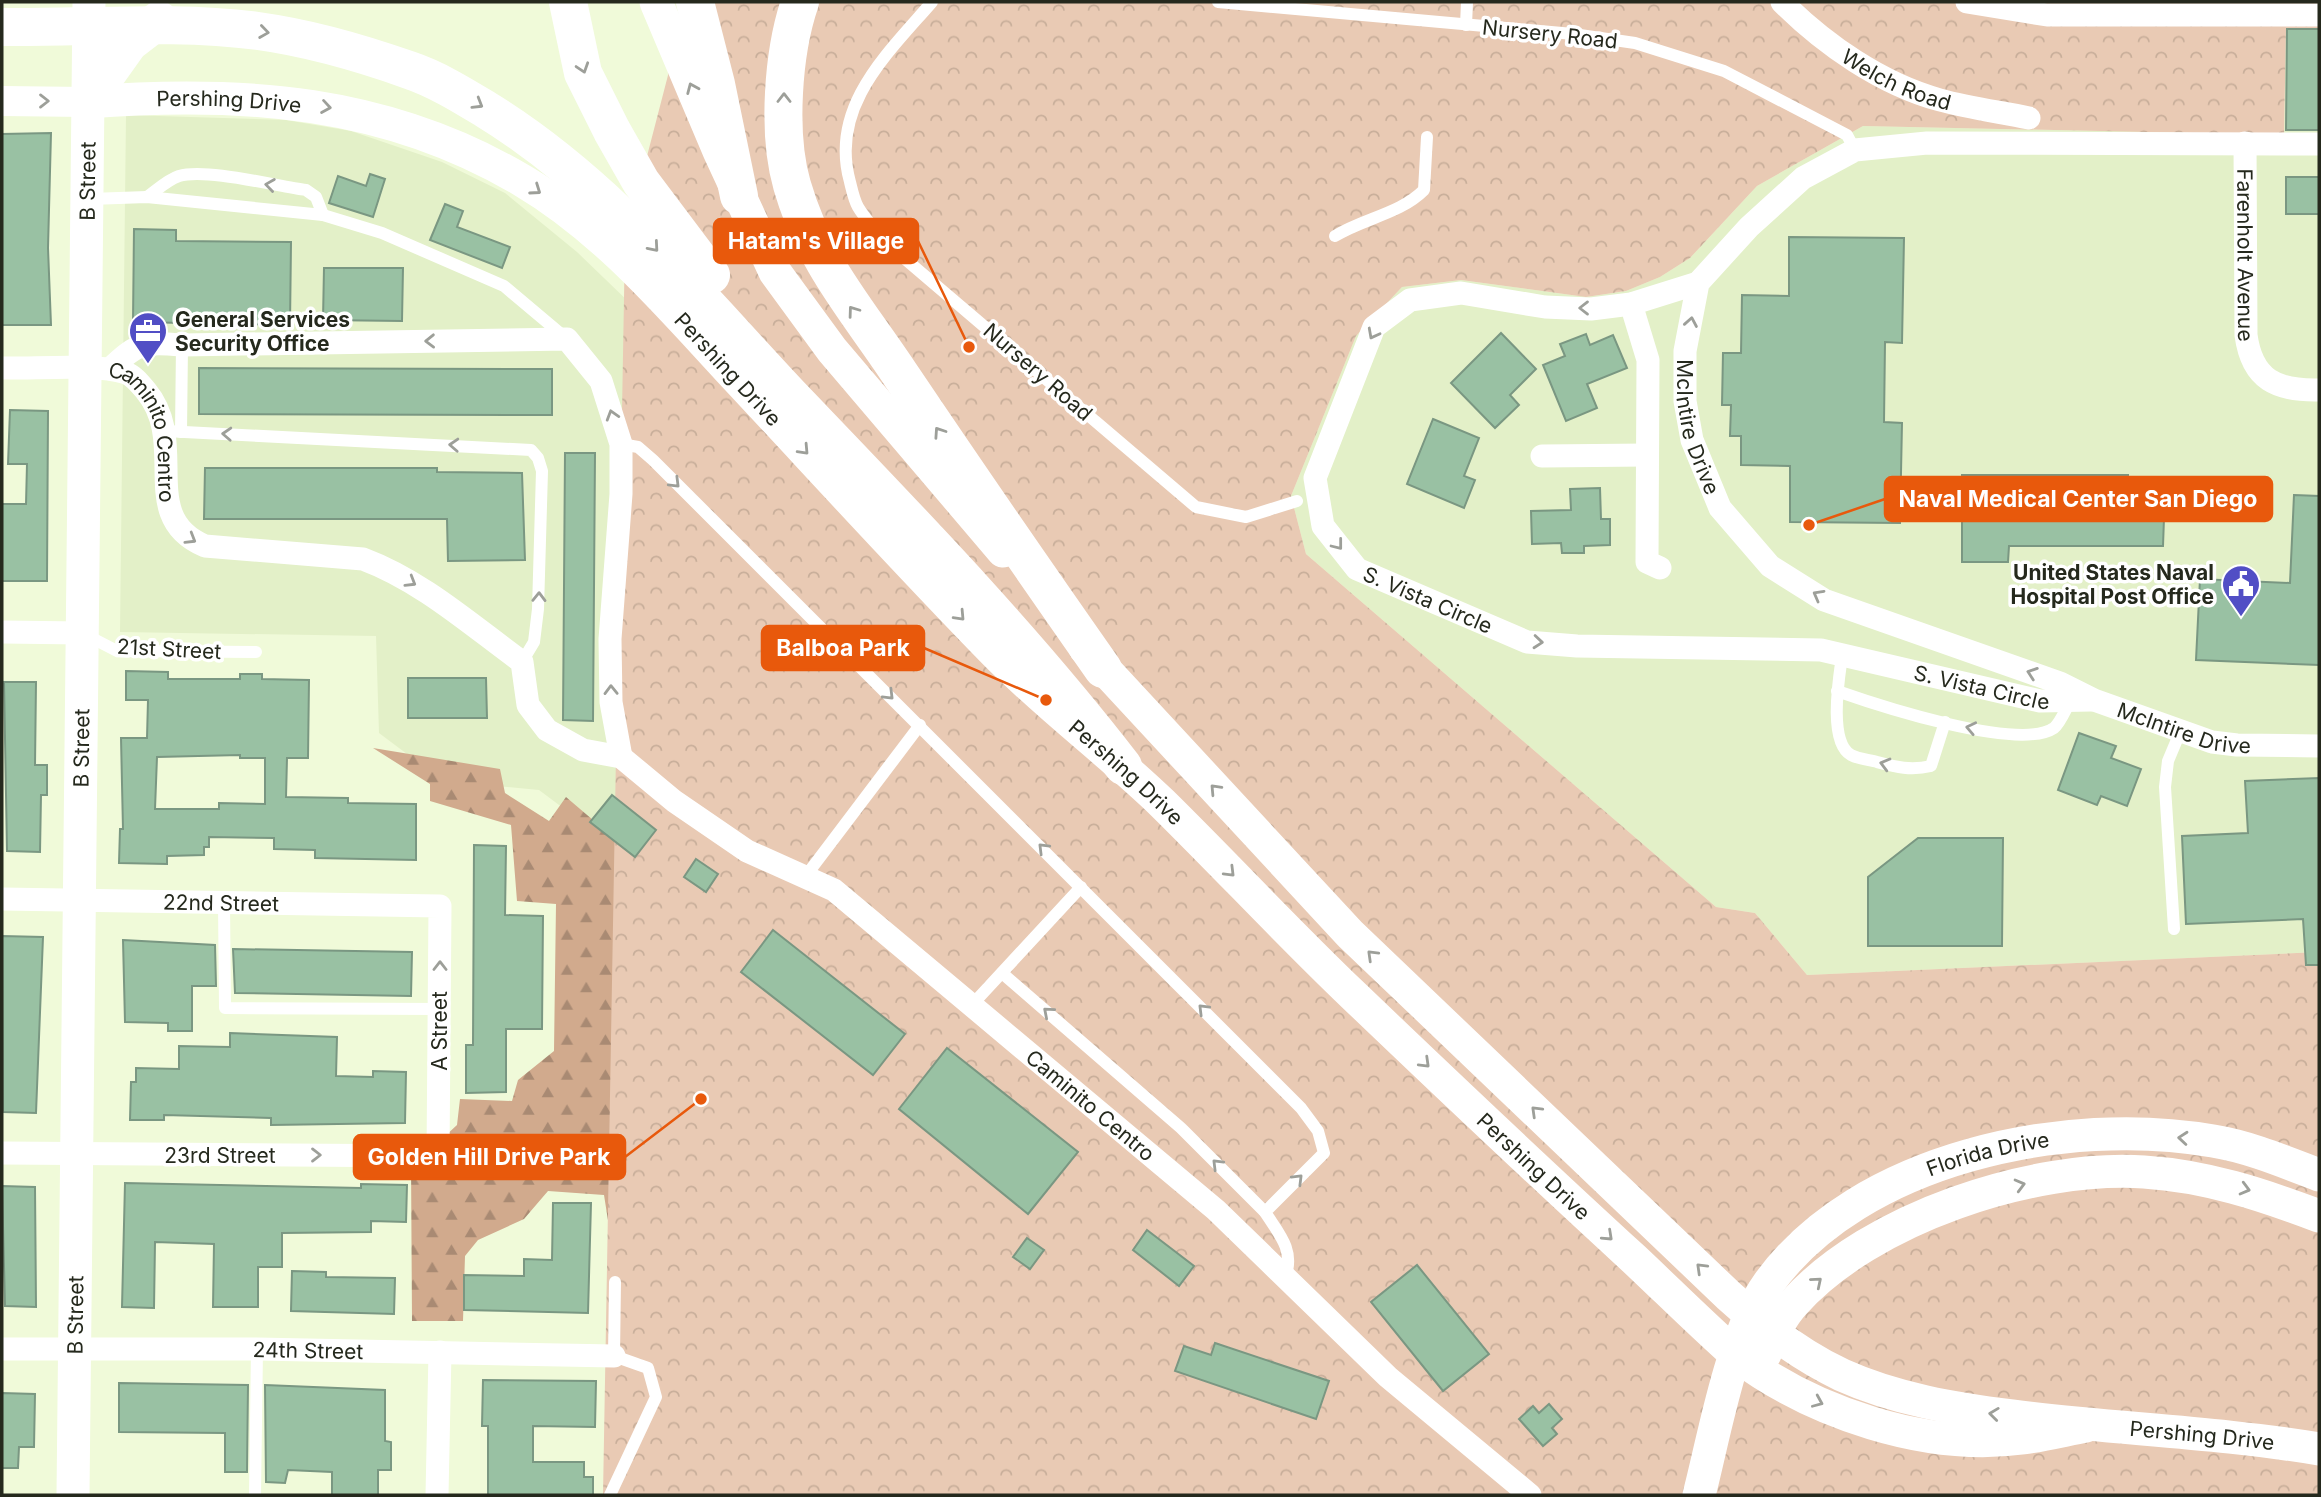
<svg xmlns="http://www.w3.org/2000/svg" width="2321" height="1497" font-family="Inter,sans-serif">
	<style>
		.built { fill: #e3f0c8 }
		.forest { fill: url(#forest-firs) }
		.park { fill: url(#park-crowns) }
		.building { fill: #99c1a3; stroke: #7a9782; stroke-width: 2; fill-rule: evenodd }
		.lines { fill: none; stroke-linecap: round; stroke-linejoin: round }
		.service { stroke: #fff; stroke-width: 12 }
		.minor { stroke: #fff; stroke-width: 23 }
		.tertiary { stroke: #fff; stroke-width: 30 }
		.secondary { stroke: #fff; stroke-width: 33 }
		.motorway { stroke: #fff; stroke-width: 38 }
		.oneway { stroke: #9d9f99 }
		.labels { text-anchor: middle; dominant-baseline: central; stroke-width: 7; stroke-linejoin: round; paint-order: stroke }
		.street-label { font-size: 21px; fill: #25291d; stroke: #fff }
		.poi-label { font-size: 21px; font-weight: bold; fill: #25291d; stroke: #fff; text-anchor: start }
		.leader { fill: none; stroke: #e8590c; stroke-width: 2.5 }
		.callout-dot { fill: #e8590c; stroke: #fff; stroke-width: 2.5 }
		.callout { fill: #e8590c; stroke: #e8590c; stroke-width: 2.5 }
		.callout-label { font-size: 23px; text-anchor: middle; font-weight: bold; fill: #fff }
	</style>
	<defs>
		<pattern id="forest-firs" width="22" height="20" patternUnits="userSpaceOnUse" patternTransform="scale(1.75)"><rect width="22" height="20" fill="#d1aa8d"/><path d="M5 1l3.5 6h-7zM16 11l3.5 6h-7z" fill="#a98a73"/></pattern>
		<pattern id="park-crowns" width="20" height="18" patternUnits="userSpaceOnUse" patternTransform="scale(1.75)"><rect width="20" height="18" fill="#e9cab4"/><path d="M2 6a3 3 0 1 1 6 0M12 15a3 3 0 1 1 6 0" fill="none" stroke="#c8ae9a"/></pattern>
	</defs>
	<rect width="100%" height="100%" fill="#f0fad9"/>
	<g class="built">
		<polygon points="2286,29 2319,29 2319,952 1807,975 1755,913 1716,907 1306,554 1291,496 1356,336 1402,287 1461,280 1586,297 1626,291 1660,277 1690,258 1757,186 1863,126 2284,135"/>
		<polygon points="126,115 286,120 351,131 442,162 505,193 577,252 660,332 638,864 539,790 443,781 379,733 376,636 120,632"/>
	</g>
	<polygon class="forest" points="373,748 500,769 505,793 549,821 566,797 648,867 613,1252 604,1195 548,1191 524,1219 478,1240 465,1256 463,1321 412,1321 411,1161 430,1150 457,1125 460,1099 512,1101 518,1080 554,1051 556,904 517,901 511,825 430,801 430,784"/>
	<polygon class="park" points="687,2 2319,2 2319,29 2286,29 2284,135 1863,126 1757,186 1690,258 1660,277 1626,291 1586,297 1461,280 1402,287 1356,336 1291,496 1306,554 1716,907 1755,913 1807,975 2319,952 2319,1495 603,1495 625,241"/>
	<g class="building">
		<polygon points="2287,29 2319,29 2319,130 2286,130"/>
		<polygon points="51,133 48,248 51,325 2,325 2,134"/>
		<polygon points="370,174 385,179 373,217 329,203 338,176 366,186"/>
		<rect x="2286" y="177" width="33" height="37"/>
		<polygon points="445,204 463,211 457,227 510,247 502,268 430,240"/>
		<polygon points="134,229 176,230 176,241 291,242 290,325 133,322"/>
		<polygon points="1789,237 1904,238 1902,343 1885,342 1884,422 1902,423 1900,523 1790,522 1790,466 1741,465 1741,436 1730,436 1731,405 1722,405 1723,353 1741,353 1742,295 1789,296"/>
		<polygon points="324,268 403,268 402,321 323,320"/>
		<polygon points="1501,333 1536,369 1510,395 1519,405 1495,428 1451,383"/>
		<polygon points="1586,334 1590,345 1613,335 1627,368 1587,384 1597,408 1566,421 1543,365 1565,356 1560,344"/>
		<polygon points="199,368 552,369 552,415 199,414"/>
		<polygon points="10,410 48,411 47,581 2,581 2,504 26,504 27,464 8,464"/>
		<polygon points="1433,419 1479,438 1464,476 1475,480 1464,508 1407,484"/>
		<polygon points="565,453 595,453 593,721 563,720"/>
		<polygon points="205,468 437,468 437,472 522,473 525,560 448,561 447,519 204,519"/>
		<polygon points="1962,475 2128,475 2128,518 2164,518 2163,546 2009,546 2008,562 1962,562"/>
		<polygon points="1600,488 1601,519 1610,519 1610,545 1584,546 1584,553 1562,553 1561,543 1532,544 1531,511 1571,510 1570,489"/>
		<polygon points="2294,495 2319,496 2319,665 2196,660 2200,579 2290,583"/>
		<path d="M126 671 168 672V679H240V674H262V679L309 680 308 758H287L286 797 348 798V803L416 804V860L315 858V850L274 849V838L209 837V847H204V855L167 856V864L119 863 120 829H123L121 738H147L148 700H126ZM240 755V758H265V804L219 803V809H155L157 757Z"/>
		<polygon points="408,678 486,678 487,718 408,718"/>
		<polygon points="4,682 36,682 35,765 47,765 47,795 41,795 40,852 7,851"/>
		<polygon points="2079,733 2116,746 2111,758 2141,769 2127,806 2101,796 2097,805 2058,790"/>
		<polygon points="2319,778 2319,965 2306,965 2303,919 2186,924 2182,836 2248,833 2245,781"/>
		<polygon points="612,795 656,830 635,857 590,822"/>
		<polygon points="1918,838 2003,838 2002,946 1868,946 1868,877"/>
		<polygon points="474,845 506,846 505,915 543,916 542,1029 506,1029 506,1092 466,1093 466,1045 473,1045"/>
		<polygon points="696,859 718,874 706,892 684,877"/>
		<polygon points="773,930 905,1034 873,1075 741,972"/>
		<polygon points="2,936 43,937 36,1113 3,1112"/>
		<polygon points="123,940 215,945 216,986 192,986 192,1031 168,1031 168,1023 125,1022"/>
		<polygon points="233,949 412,952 411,996 235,993"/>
		<polygon points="230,1033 337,1037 336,1076 373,1077 373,1071 406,1072 405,1123 271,1125 271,1118 164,1115 164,1120 130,1120 131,1082 136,1082 136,1068 179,1069 179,1046 230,1047"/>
		<polygon points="947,1048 1078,1152 1028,1214 899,1109"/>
		<polygon points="125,1183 361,1188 361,1184 407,1185 406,1222 371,1221 371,1232 282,1233 282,1267 258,1267 258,1307 213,1307 214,1244 155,1242 154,1308 122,1307"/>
		<polygon points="2,1186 35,1187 36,1307 5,1306"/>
		<polygon points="553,1203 591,1203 588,1313 464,1310 464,1275 524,1276 524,1259 552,1260"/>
		<polygon points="1147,1230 1194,1266 1179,1286 1133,1250"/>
		<polygon points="1027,1238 1044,1250 1030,1269 1013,1257"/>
		<polygon points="1417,1265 1489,1354 1443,1391 1371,1302"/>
		<polygon points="292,1271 326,1272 326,1277 395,1278 394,1314 291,1311"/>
		<polygon points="1215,1343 1329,1381 1316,1419 1175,1371 1184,1346 1211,1355"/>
		<polygon points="483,1380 596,1381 595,1427 533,1426 533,1462 584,1462 584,1477 593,1477 593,1495 488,1495 488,1426 482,1426"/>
		<polygon points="119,1383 248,1385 247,1472 225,1472 225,1433 119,1432"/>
		<polygon points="265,1385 385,1390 385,1441 391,1442 391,1470 378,1470 378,1495 332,1495 332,1472 288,1470 285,1483 266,1482"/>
		<polygon points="2,1393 35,1394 34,1447 19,1447 18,1468 2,1468"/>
		<polygon points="1549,1404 1562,1419 1552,1428 1557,1434 1543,1446 1519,1419 1533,1406 1539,1413"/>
	</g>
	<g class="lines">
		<g class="service">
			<path d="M932 2C887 54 829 107 850 182 852 190 854 200 858 207 865 219 876 230 884 241L1196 507 1246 517 1297 501"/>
			<polyline points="1218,2 1573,34 1635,43 1724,71 1847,135 1855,150"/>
			<polyline points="1466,25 1467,2"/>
			<path d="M147 197C157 190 167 180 179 176 206 168 276 186 306 190L316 197 323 215"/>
			<polyline points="90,199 147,197 323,215 382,233 504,286 567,339"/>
			<path d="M1335 236C1364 218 1400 214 1424 190L1427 137"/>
			<polyline points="165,431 531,450 538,458 542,471 538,609 534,642 522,662"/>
			<polyline points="181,432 182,345"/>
			<path d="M621 444 638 447 653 460 1301 1108 1318 1131 1324 1153 1265 1212C1279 1234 1294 1249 1286 1275"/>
			<polyline points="86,635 117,651 256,652"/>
			<path d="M1842 656C1839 678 1828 742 1851 755 1858 759 1870 760 1877 762 1896 767 1911 771 1931 766L1945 722"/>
			<path d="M1837 691C1877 705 2019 752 2054 728 2061 722 2066 708 2071 700"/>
			<polyline points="805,877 920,725"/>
			<polyline points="224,902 225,1008 440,1009"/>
			<polyline points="2174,929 2165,787 2168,761 2181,730"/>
			<polyline points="1002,973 1181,1128 1265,1212"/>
			<polyline points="970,1007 1081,887"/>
			<polyline points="255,1495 257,1349"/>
			<polyline points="610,1495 656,1397 648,1368 614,1356 615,1282"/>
		</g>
		<g class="minor">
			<path id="s1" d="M1782 2C1824 44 1881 84 1940 100 1969 108 2000 112 2029 118"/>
			<polyline points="1967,2 2047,15 2319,15"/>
			<path id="s2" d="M2245 143 2246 335C2252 380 2277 391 2319 390"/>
			<path id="s3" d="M2319 144 1927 143 1855 150 1803 178 1749 227 1698 283 1685 351V401L1692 440 1720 508 1770 566 1824 600 2060 683 2094 700 2212 742 2237 745 2319 746"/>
			<path id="s4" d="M1698 283 1631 304 1591 309 1545 307 1461 293 1410 300 1374 327 1315 478 1323 526 1357 569 1527 642 1577 646 1821 650 2040 701 2091 700"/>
			<polyline points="1631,304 1648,360 1647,562 1660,568"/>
			<path id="s5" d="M2 368C34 369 97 363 126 373 134 376 140 384 146 391 190 444 136 517 205 546L363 559C422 581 471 625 522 662L528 705 547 730 583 750 621 757 674 801 747 851 834 890 1216 1210 1388 1377 1530 1495"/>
			<path d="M110 369C138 342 144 342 182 345L567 339 601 381 621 444V494L610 639 611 702 621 757"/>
			<polyline points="1542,456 1647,455"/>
			<polyline points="2,632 82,633"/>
			<path id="s6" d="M2 899 440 906 438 1156 2 1153"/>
			<path id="s7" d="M2 1349H257L614 1356"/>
			<polyline points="437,1495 440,1352"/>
		</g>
		<polyline class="tertiary" points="2,101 87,102"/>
		<g class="secondary">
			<polyline points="656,2 719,151 775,272 832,350 1003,551"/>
			<path id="s8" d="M87 102C242 90 387 100 523 181 604 229 666 302 729 370 817 464 904 560 994 652 1047 706 1108 751 1162 803 1226 866 1287 932 1352 994 1445 1083 1539 1172 1634 1259 1668 1291 1701 1324 1736 1355 1813 1413 1926 1451 2023 1438 2044 1435 2065 1430 2086 1426"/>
			<path id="s9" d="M1085 648 1350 934 1729 1296C1763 1327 1800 1355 1842 1375 1895 1399 1955 1409 2012 1416 2114 1429 2218 1432 2319 1449"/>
			<path d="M1765 1354C1772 1336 1781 1317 1794 1303 1870 1218 2032 1165 2144 1172 2206 1176 2261 1194 2319 1216"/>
			<path id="s10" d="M73 1495 89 2"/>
			<path id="s11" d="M1699 1495C1715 1433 1731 1336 1768 1284 1859 1157 2067 1115 2213 1141 2250 1147 2285 1162 2319 1175"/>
		</g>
		<g class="motorway">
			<polyline points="568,2 583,73 612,131 641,182 711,275"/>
			<polyline points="695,2 716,84 739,196"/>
			<path d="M800 2C783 52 777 133 792 185 815 265 858 310 902 377 968 475 1035 572 1103 669"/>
			<path d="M2 27C86 28 174 20 258 31 309 38 361 53 409 70 436 79 462 95 485 109 606 183 694 293 790 395 905 515 1021 634 1123 766"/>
			<polyline points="87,102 129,43 159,20"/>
		</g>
	</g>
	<defs><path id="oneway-chevron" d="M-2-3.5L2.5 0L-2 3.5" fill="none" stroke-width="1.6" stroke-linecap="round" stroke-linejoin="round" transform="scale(1.75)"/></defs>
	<g class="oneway">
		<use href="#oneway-chevron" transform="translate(264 32) rotate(8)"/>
		<use href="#oneway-chevron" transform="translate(583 68) rotate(72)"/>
		<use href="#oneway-chevron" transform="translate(692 88) rotate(-113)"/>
		<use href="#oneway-chevron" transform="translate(784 98) rotate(-90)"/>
		<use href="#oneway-chevron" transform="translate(44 101)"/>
		<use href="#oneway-chevron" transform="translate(478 104) rotate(31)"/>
		<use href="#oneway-chevron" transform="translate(326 107) rotate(9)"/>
		<use href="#oneway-chevron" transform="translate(270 185) rotate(-172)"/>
		<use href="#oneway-chevron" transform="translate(536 190) rotate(35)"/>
		<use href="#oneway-chevron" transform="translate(654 247) rotate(49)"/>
		<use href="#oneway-chevron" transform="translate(1584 308) rotate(-180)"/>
		<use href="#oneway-chevron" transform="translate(853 311) rotate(-126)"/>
		<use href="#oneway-chevron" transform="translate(1691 322) rotate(-80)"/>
		<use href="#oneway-chevron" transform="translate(1373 334) rotate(118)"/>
		<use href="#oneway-chevron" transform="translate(430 341) rotate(179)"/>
		<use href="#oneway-chevron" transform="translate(612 415) rotate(-107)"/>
		<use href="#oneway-chevron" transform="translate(939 432) rotate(-124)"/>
		<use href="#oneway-chevron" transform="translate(227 434) rotate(-177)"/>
		<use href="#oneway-chevron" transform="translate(454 445) rotate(-177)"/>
		<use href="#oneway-chevron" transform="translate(804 450) rotate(47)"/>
		<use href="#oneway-chevron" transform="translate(675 483) rotate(45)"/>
		<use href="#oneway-chevron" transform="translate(191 539) rotate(31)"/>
		<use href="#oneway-chevron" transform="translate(1338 545) rotate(52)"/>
		<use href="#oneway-chevron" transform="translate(411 582) rotate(31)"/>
		<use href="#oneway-chevron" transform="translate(1818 595) rotate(-151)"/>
		<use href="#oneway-chevron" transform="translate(539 597) rotate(-89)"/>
		<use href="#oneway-chevron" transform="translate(960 616) rotate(47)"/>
		<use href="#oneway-chevron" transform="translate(1538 642) rotate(5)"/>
		<use href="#oneway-chevron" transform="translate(2032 673) rotate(-161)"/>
		<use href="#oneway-chevron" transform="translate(611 690) rotate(-91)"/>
		<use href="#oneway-chevron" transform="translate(889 695) rotate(45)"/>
		<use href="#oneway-chevron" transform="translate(1971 728) rotate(-168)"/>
		<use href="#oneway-chevron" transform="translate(1885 764) rotate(-165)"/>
		<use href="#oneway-chevron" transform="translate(1215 789) rotate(-133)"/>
		<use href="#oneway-chevron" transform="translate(1043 848) rotate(-135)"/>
		<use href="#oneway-chevron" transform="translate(1230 872) rotate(45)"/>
		<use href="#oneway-chevron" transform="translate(1372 955) rotate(-136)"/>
		<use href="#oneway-chevron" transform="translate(440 966) rotate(-90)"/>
		<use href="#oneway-chevron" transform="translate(1203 1009) rotate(-135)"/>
		<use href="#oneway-chevron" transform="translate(1048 1012) rotate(-139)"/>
		<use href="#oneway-chevron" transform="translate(1425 1063) rotate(44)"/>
		<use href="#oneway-chevron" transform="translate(1536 1111) rotate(-136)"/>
		<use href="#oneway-chevron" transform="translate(2183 1138) rotate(-175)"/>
		<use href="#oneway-chevron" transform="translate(316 1155)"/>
		<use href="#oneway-chevron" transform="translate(1217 1164) rotate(-135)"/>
		<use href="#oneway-chevron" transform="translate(1298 1179) rotate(-45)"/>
		<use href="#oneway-chevron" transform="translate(2020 1185) rotate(-15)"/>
		<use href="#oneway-chevron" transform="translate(2245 1189) rotate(15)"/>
		<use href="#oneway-chevron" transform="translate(1608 1236) rotate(43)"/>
		<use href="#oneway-chevron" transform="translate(1701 1268) rotate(-136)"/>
		<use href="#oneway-chevron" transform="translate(1817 1282) rotate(-40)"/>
		<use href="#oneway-chevron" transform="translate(1818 1402) rotate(23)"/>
		<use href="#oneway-chevron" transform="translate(1994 1414) rotate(-173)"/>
	</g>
	<defs>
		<symbol id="office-pin" viewBox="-11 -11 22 30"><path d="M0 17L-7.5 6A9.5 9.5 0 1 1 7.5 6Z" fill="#514ec5" stroke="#fff"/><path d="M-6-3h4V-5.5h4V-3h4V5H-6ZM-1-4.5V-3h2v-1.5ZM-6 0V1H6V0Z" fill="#fff"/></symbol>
		<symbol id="civic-pin" viewBox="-11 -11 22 30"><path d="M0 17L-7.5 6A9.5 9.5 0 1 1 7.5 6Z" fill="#514ec5" stroke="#fff"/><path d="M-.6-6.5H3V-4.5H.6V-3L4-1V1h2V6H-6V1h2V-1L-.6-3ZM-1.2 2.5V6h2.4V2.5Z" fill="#fff"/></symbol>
	</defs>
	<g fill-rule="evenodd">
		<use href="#office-pin" x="126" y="309" width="44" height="60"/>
		<use href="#civic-pin" x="2219" y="562" width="44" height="60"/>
	</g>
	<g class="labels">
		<g class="street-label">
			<text transform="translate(1550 34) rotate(6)">Nursery Road</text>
			<text stroke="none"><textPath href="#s1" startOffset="140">Welch Road</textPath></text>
			<text stroke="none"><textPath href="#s8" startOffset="142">Pershing Drive</textPath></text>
			<text stroke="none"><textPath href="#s10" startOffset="1314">B Street</textPath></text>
			<text stroke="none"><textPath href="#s2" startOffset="112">Farenholt Avenue</textPath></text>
			<text stroke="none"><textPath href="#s8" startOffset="730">Pershing Drive</textPath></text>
			<text transform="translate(1038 372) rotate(41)">Nursery Road</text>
			<text stroke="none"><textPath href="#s3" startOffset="819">McIntire Drive</textPath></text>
			<text stroke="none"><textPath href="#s5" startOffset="187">Caminito Centro</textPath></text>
			<text stroke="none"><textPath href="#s4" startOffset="681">S. Vista Circle</textPath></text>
			<text transform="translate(169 649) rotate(3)">21st Street</text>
			<text stroke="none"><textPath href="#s4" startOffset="1248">S. Vista Circle</textPath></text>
			<text stroke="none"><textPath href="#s3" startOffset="1428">McIntire Drive</textPath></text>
			<text stroke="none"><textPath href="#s10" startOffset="747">B Street</textPath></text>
			<text stroke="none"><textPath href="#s8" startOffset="1297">Pershing Drive</textPath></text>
			<text stroke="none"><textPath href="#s6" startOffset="219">22nd Street</textPath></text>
			<text transform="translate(439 1031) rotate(-90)">A Street</text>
			<text stroke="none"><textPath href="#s5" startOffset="1418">Caminito Centro</textPath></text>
			<text x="220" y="1155">23rd Street</text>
			<text stroke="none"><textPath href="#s11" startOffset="485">Florida Drive</textPath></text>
			<text stroke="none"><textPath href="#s8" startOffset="1864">Pershing Drive</textPath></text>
			<text stroke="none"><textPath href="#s10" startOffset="180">B Street</textPath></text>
			<text stroke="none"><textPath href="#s7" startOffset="306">24th Street</textPath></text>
			<text stroke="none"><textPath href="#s9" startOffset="1419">Pershing Drive</textPath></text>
		</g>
		<g class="poi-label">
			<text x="175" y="319">General Services<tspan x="175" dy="24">Security Office</tspan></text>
			<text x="2214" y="572" text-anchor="end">United States Naval<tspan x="2214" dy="24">Hospital Post Office</tspan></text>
		</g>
	</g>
	<path class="leader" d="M969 347L918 241M1809 525L1885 499M1046 700L924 648M701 1099L625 1157"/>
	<g class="callout-dot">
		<circle cx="969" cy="347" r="7"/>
		<circle cx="1809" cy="525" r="7"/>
		<circle cx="1046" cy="700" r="7"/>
		<circle cx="701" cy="1099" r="7"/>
	</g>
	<g class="callout">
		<rect x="714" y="219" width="204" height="44" rx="7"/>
		<rect x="1885" y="477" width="387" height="44" rx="7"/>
		<rect x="762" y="626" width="162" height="44" rx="7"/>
		<rect x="354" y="1135" width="271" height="44" rx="7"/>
	</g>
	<g class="callout-label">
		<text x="816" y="249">Hatam's Village</text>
		<text x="2078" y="507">Naval Medical Center San Diego</text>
		<text x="843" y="656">Balboa Park</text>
		<text x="489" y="1165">Golden Hill Drive Park</text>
	</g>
	<rect width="2321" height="1497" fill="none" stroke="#25291d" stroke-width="7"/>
</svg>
